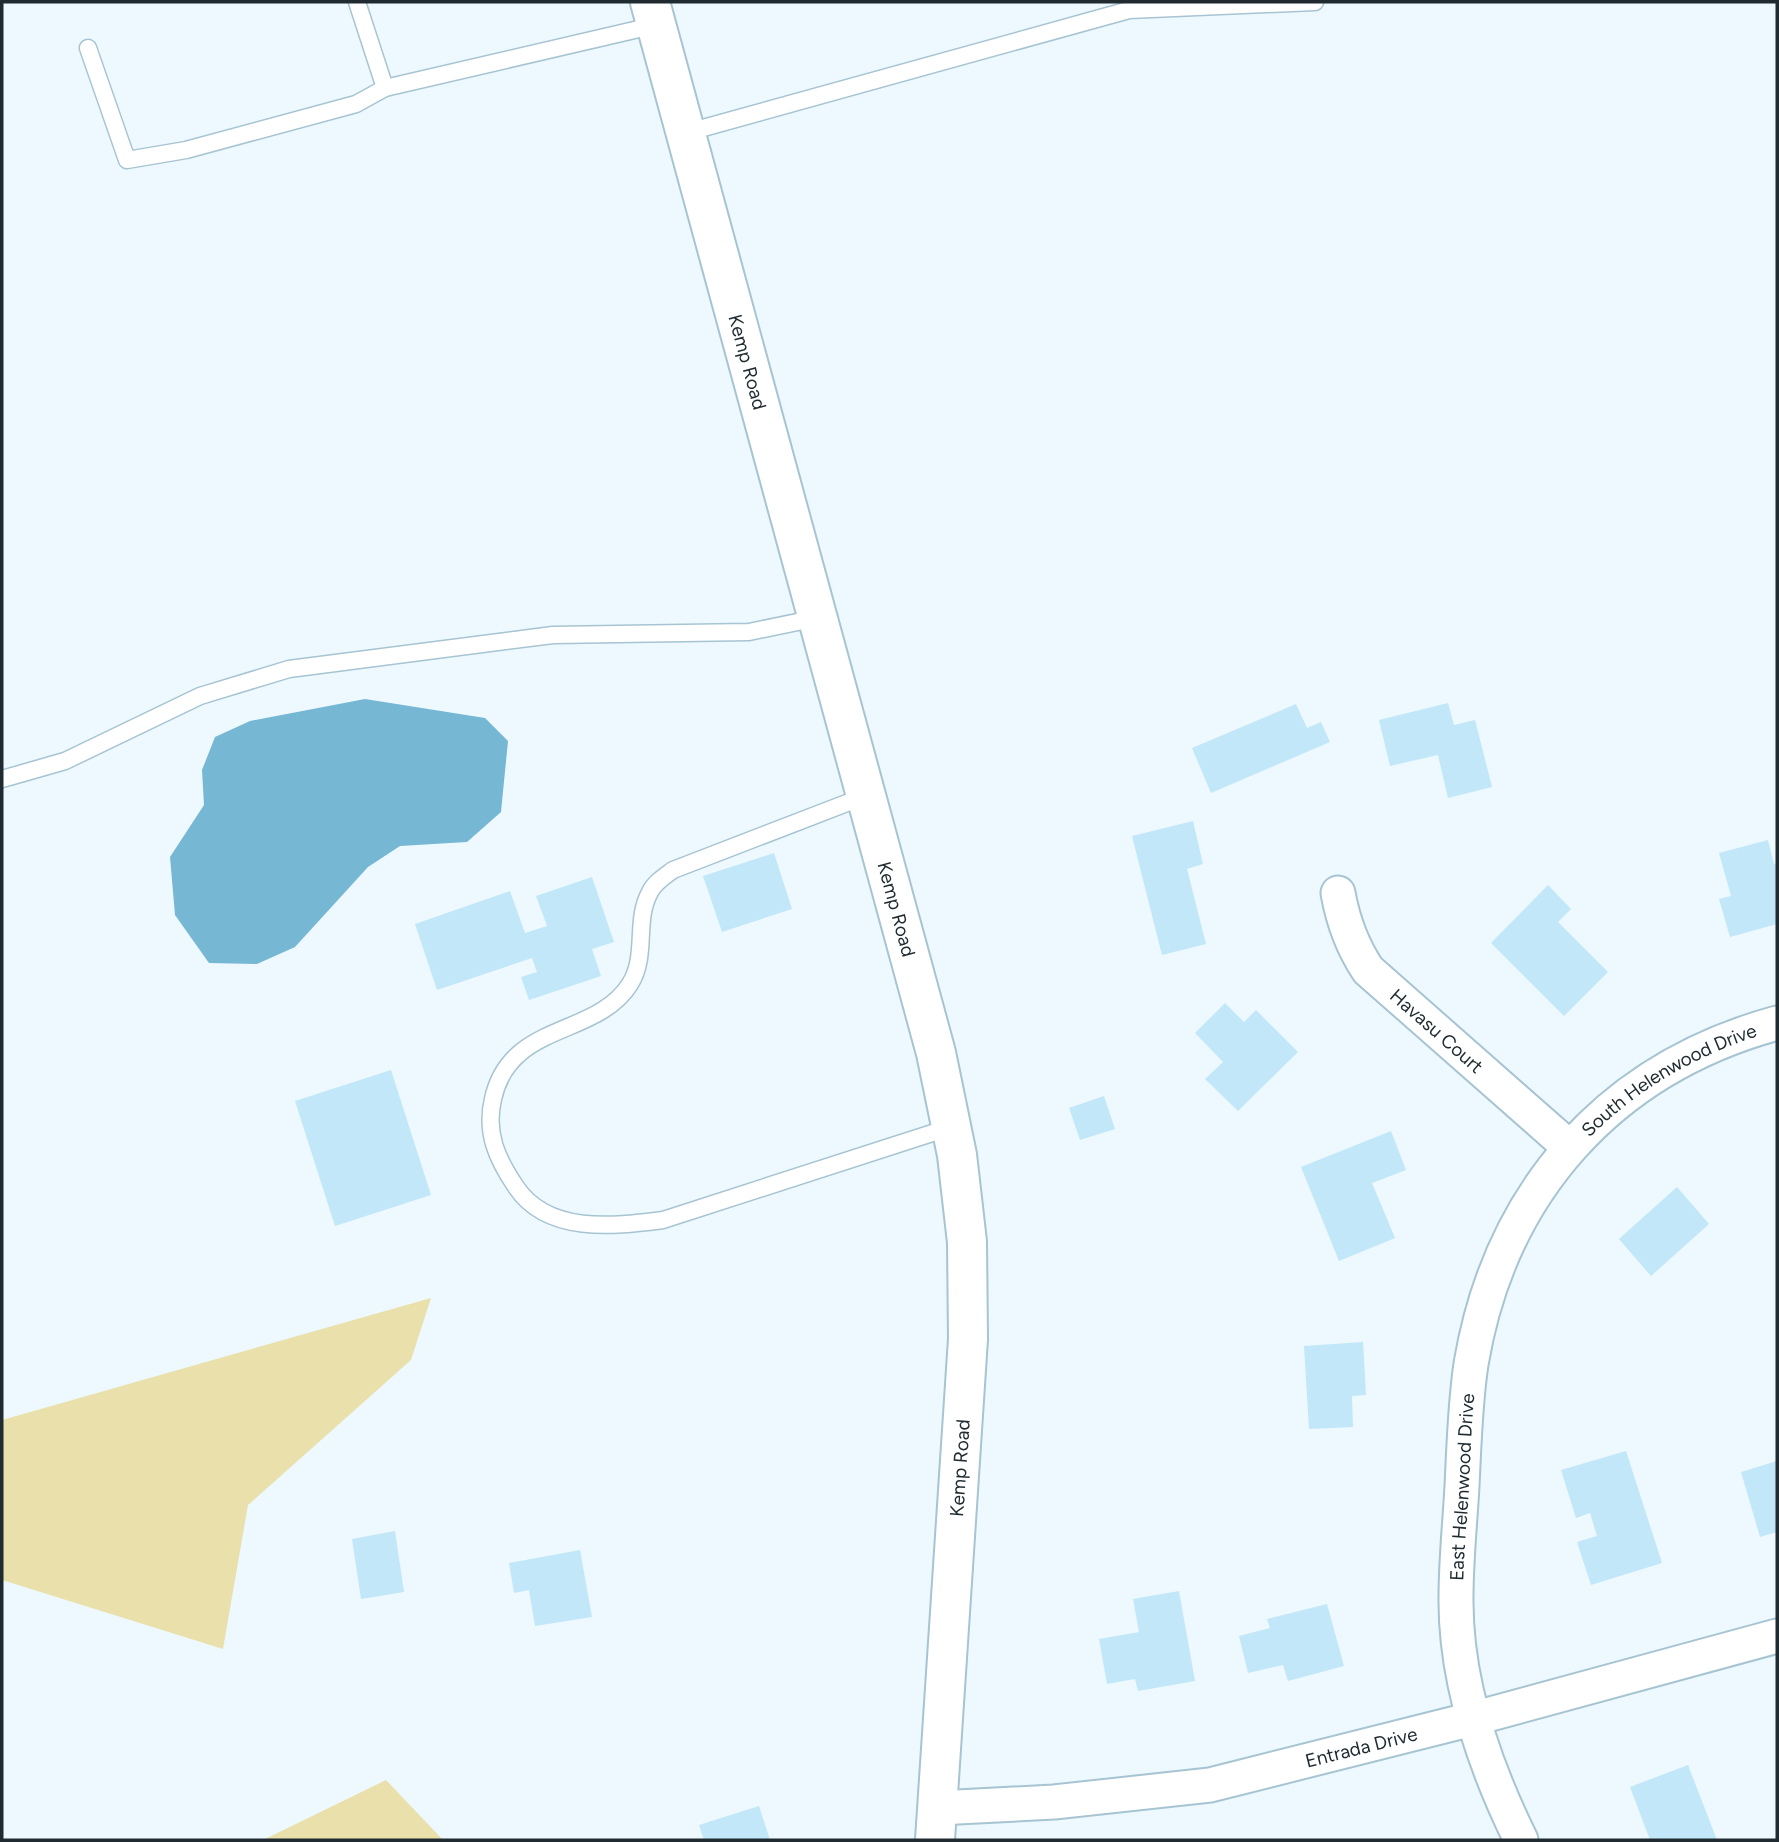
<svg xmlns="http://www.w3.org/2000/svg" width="1779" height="1842" font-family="Figtree,sans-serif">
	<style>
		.green { fill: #eae0ab }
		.water { fill: #76b7d4 }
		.building { fill: #c1e7f9 }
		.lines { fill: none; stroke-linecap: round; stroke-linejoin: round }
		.lane-casing { stroke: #a7c4d2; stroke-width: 19 }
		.street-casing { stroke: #a7c4d2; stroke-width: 37 }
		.secondary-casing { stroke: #a7c4d2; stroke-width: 42 }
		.lane { stroke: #fff; stroke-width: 16 }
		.street { stroke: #fff; stroke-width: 33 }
		.secondary { stroke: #fff; stroke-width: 38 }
		.labels { text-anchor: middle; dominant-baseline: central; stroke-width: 5; stroke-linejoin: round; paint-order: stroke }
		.street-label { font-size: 19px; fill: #1f2b30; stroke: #fff }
	</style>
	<rect width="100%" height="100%" fill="#edf9ff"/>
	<g class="green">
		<polygon points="431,1298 411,1360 248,1505 223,1649 2,1580 2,1420"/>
		<polygon points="386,1780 443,1840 263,1840"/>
	</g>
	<polygon class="water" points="365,699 485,718 508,741 501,812 467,842 400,846 368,867 295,947 257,964 209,963 175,915 170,857 204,805 202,770 215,737 250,721"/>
	<g class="building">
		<polygon points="1448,703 1454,725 1475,720 1492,787 1448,798 1438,755 1390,766 1379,720"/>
		<polygon points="1296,704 1307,728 1321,722 1330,742 1211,793 1192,748"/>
		<polygon points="1193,821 1203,864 1187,869 1206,944 1162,955 1132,836"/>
		<polygon points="1768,840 1774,864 1777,863 1777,924 1730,937 1719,899 1731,896 1719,853"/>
		<polygon points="774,853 792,909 722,932 703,876"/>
		<polygon points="592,877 614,942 592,949 601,976 529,1000 521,977 537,972 532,958 437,990 415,924 510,891 525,933 547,926 536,896"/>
		<polygon points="1548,885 1571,909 1558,922 1608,972 1564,1016 1491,943"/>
		<polygon points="1225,1003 1244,1022 1256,1010 1298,1052 1238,1111 1205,1079 1223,1062 1195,1033"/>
		<polygon points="391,1070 431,1195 335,1226 295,1101"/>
		<polygon points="1104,1096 1115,1129 1080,1140 1069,1108"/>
		<polygon points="1391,1131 1406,1170 1372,1183 1395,1238 1339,1261 1301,1167"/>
		<polygon points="1677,1187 1709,1224 1651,1276 1619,1239"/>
		<polygon points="1363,1342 1366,1395 1352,1396 1353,1427 1309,1429 1304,1346"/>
		<polygon points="1626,1451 1662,1563 1591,1585 1577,1542 1597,1536 1590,1513 1576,1518 1561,1470"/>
		<polygon points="1777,1461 1777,1532 1760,1537 1741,1472"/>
		<polygon points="395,1531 404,1592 361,1599 352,1539"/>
		<polygon points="580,1550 592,1617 535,1626 529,1590 514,1593 509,1563"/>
		<polygon points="1179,1591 1195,1681 1138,1691 1135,1679 1107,1684 1099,1639 1139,1632 1133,1599"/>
		<polygon points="1327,1604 1344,1666 1288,1681 1283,1665 1248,1673 1239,1636 1270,1628 1267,1619"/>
		<polygon points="1688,1765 1717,1840 1650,1840 1630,1787"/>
		<polygon points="759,1806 770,1840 704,1840 699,1825"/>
	</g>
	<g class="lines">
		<defs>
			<g id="lane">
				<polyline points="357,2 385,88 656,25"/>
				<polyline points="88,48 127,160 186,150 356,104 385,88"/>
				<polyline points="685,133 1129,10 1315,2"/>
				<polyline points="2,779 65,761 200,696 289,669 553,635 749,632 817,618"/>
				<path d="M865 796 673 870C665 876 654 883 650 892 634 921 648 955 630 984 596 1038 510 1021 493 1099 485 1133 497 1159 516 1187 548 1235 615 1226 663 1220L951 1127"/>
			</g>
			<g id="street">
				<path id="s1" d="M1338 893C1343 921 1352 946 1368 970L1569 1147"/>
				<path id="s2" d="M938 1808 1054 1802 1210 1785 1472 1719 1777 1636"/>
				<path id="s3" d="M1521 1840C1484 1765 1455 1682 1456 1597 1456 1560 1460 1523 1462 1486 1464 1445 1465 1404 1471 1364 1500 1192 1609 1069 1777 1023"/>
			</g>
			<g id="secondary">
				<path id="s4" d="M650 2 936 1053 957 1155 967 1242 968 1339 935 1840"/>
			</g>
		</defs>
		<use href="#lane" class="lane-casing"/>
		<use href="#street" class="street-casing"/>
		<use href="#secondary" class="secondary-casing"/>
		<use href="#lane" class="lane"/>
		<use href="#street" class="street"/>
		<use href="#secondary" class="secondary"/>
	</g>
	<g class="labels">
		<g class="street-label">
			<text stroke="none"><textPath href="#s4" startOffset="373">Kemp Road</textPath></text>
			<text stroke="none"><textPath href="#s4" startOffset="940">Kemp Road</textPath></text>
			<text stroke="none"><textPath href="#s1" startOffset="175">Havasu Court</textPath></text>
			<text stroke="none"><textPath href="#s3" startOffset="850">South Helenwood Drive</textPath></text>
			<text transform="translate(960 1468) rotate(-86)">Kemp Road</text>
			<text stroke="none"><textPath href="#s3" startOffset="364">East Helenwood Drive</textPath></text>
			<text stroke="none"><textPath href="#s2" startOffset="429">Entrada Drive</textPath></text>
		</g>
	</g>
	<rect width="1779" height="1842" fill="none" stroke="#1f2b30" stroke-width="7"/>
</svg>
